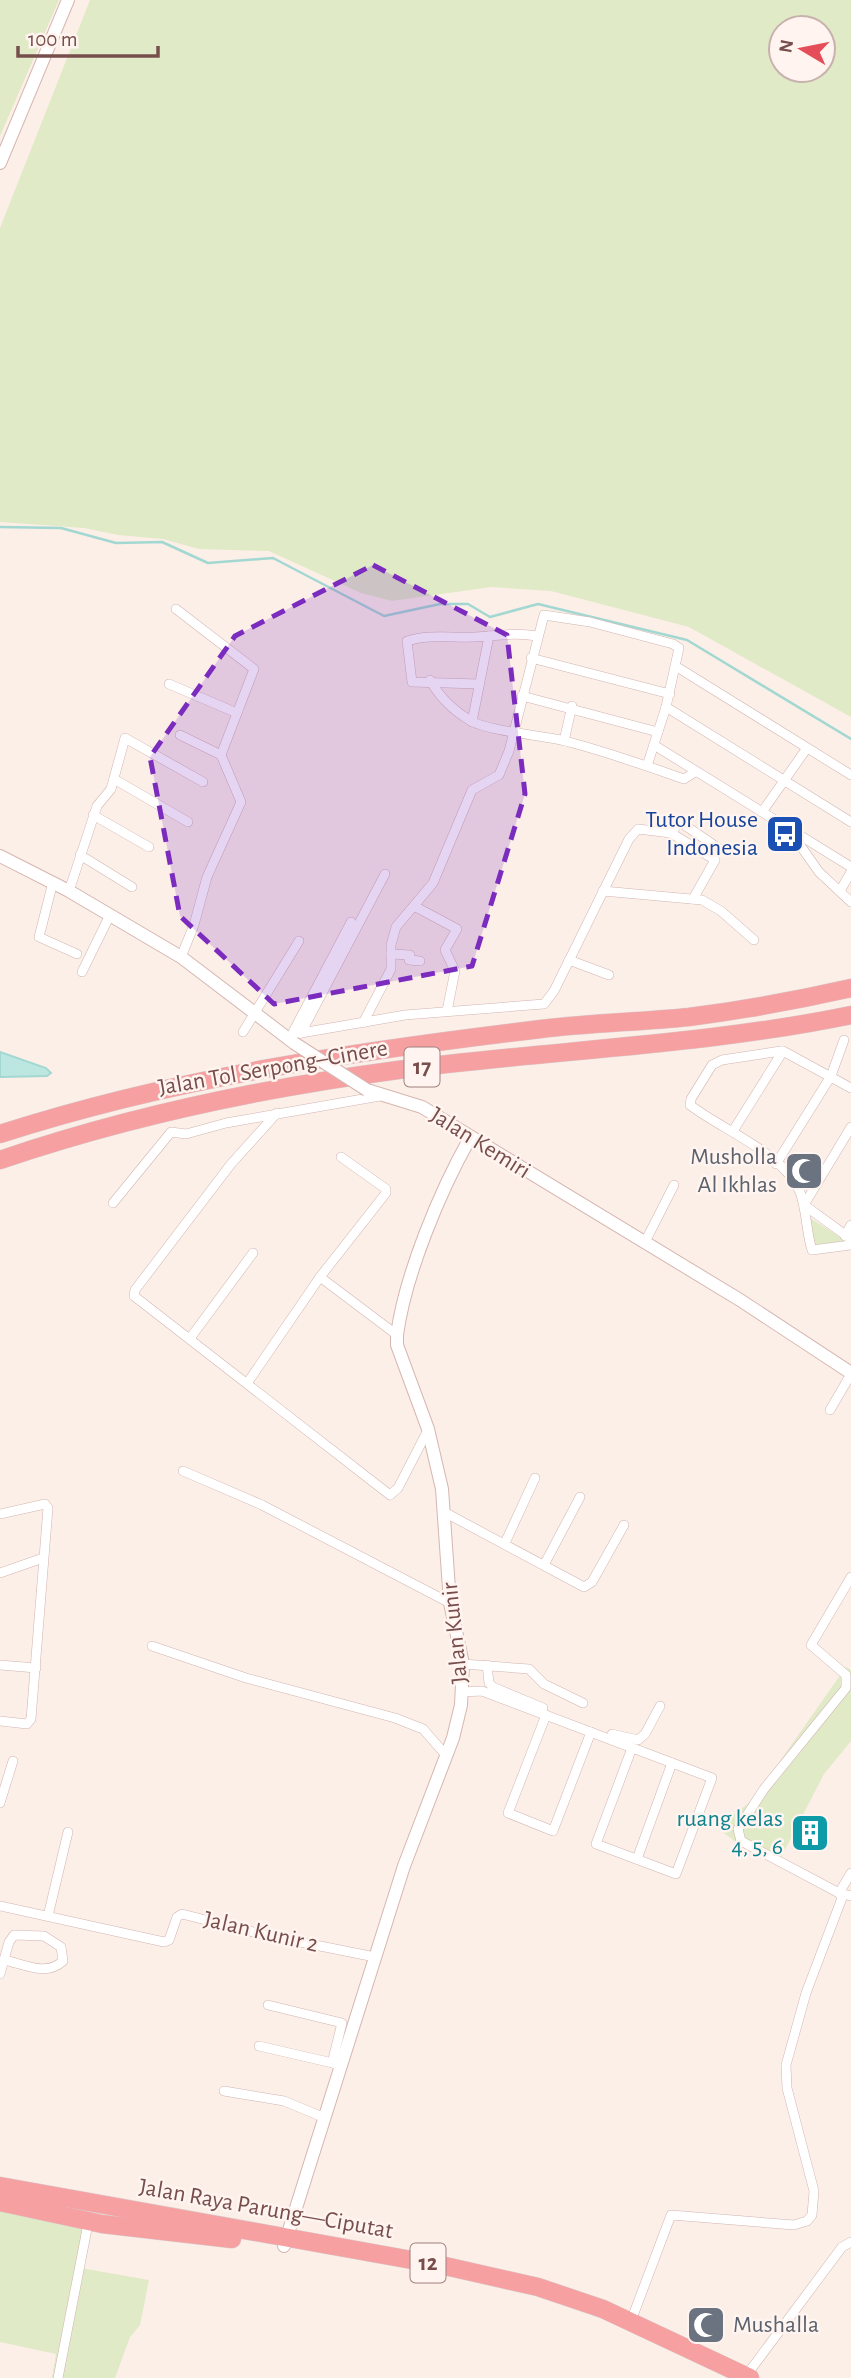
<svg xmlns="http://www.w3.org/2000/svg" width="851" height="2378" font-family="'Alegreya Sans',sans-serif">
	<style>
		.green { fill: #e0eac6; fill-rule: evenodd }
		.water { fill: #bce6e0; stroke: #a2d8d1; stroke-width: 2 }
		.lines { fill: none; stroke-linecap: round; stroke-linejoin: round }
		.stream { stroke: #a2d8d1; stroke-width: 2.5 }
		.street-casing { stroke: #d1b5b0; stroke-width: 10 }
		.secondary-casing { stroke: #d6b6b0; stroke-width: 14 }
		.highway-casing { stroke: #d9cdcd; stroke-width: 19 }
		.street { stroke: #fff; stroke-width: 9 }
		.secondary { stroke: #fff; stroke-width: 12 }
		.highway { stroke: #f6a0a2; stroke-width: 18 }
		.secondary-bridge-casing { stroke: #d6b6b0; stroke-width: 14; stroke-linecap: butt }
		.secondary-bridge { stroke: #fff; stroke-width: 12 }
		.marked { fill: #7b2cbf; fill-opacity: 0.2; stroke: #7b2cbf; stroke-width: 5; stroke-dasharray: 14 9; stroke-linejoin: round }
		.labels { text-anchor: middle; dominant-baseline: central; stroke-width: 5; stroke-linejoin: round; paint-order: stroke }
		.shield { fill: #fff4ef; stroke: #a0807d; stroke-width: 2 }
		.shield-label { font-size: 23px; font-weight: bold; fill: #774e4c }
		.transit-label { font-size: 24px; fill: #164399; stroke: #fff4ef; text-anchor: end }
		.street-label { font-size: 24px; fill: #774e4c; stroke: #fff4ef }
		.worship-label { font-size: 24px; fill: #5b616d; stroke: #fff4ef; text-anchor: end }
		.culture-label { font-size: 24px; fill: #0d838f; stroke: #fff4ef; text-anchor: end }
	</style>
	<rect width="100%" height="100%" fill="#fcefe8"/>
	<g class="green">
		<polygon points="0,0 59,0 0,136"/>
		<path d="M90 0H851V717L689 627 551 591 491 587 392 601 361 593 269 551 199 549 163 539 118 535 84 528 0 522V228ZM781 28H823V70H781Z"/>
		<polygon points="807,1216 848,1242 812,1246"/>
		<polygon points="846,1667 851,1670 851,1741 824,1774 779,1861 740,1845 716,1827 752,1801"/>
		<polygon points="0,2197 87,2213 75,2267 149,2280 140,2325 130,2337 115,2378 52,2378 56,2354 0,2342"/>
	</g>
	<polygon class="water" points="0,1052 46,1068 51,1073 47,1076 0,1077"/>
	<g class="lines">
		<polyline class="stream" points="0,527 61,528 116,543 162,542 208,563 273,558 384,616 440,604 468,604 490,617 538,604 687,640 851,739"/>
		<defs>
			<g id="street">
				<polyline points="176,609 254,669 221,755 241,802 207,877 194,925 181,957"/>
				<polyline points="531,658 670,694"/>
				<polyline points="677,667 851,775"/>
				<path d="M430 680C440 698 454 711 471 721 489 731 538 735 561 740 602 750 644 765 684 779L695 772"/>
				<polyline points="169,684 237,713"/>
				<path d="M479 684 412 682 407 641C429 634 452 638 475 637 498 636 513 632 537 636"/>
				<polyline points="522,696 658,732"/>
				<polyline points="666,707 851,822"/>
				<polyline points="472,722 489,636"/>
				<polyline points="180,735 221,755"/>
				<polyline points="564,741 572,706"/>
				<polyline points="654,745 851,867"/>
				<polyline points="114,779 188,822"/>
				<polyline points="762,812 807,748"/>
				<polyline points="93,815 149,847"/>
				<polyline points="671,833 678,824 683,824 721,850"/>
				<polyline points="795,838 819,872 851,902"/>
				<polyline points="80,855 132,887"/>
				<polyline points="53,882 39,937 77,954"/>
				<polyline points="69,891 97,806 111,789 125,738 203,782"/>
				<polyline points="603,891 702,900 721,911 754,940"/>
				<polyline points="840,891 851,872"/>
				<polyline points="414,906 457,929 445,950 455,971 447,1011"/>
				<polyline points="391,954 410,955 409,960 420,961"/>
				<polyline points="569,960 609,975"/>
				<polyline points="82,972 110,915"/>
				<polyline points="363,1023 391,969 391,945 396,927 433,883 472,790 499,775 509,751 544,615 590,622 673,644 679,648 666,707 647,766"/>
				<polyline points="243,1032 299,941"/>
				<polyline points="301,1033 385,874"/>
				<polyline points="291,1036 351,922"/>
				<polyline points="288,1038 301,1033 405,1015 544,1004 554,991 629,839 638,829 671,833 715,860 693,899"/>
				<path d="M781 1051 722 1060 712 1065 691 1099 690 1105C722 1130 783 1152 800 1192 807 1211 806 1232 812 1250L851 1245"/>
				<polyline points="277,1113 231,1164 135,1290 134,1296 390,1495 398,1488 428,1430"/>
				<polyline points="851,1127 804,1205 851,1239"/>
				<polyline points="733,1131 783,1051 851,1088"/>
				<polyline points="776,1164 831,1076 844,1040"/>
				<polyline points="113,1203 171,1132 186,1134 226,1123 380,1096"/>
				<polyline points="845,1236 851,1225"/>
				<polyline points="645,1242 674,1185"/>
				<polyline points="320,1277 397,1335"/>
				<polyline points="191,1337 253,1253"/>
				<polyline points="248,1382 320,1277 386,1193 386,1189 341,1157"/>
				<polyline points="830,1410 851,1374"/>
				<polyline points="183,1471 262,1505 450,1603"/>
				<polyline points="444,1512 584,1587 592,1582 624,1525"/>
				<polyline points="0,1514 45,1504 48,1508 31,1719 27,1724 0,1721"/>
				<polyline points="505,1543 535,1478"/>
				<polyline points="544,1565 580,1497"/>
				<polyline points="0,1573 43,1558"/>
				<polyline points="152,1646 246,1678 395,1718 423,1729 445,1754"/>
				<polyline points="463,1664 529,1669 544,1684 583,1703"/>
				<polyline points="0,1665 36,1668"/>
				<polyline points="487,1665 489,1683 493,1687 543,1708"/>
				<polyline points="462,1692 482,1691 712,1778 676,1874 596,1844 632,1748"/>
				<polyline points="546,1715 508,1813 553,1831 591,1732"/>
				<polyline points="612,1734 638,1740 645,1734 660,1706"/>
				<polyline points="0,1803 13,1761"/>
				<polyline points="637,1859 672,1763"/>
				<polyline points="851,1873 839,1893 851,1896"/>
				<polyline points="0,1906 164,1942 169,1940 177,1917 182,1914 265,1935 375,1957"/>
				<polyline points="48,1916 68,1832"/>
				<path d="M0 1974 9 1942 14 1935 44 1936 61 1947 63 1961C46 1977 24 1964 4 1960"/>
				<polyline points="268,2005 342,2023 332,2063"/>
				<polyline points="259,2046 337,2064"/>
				<polyline points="224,2091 284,2101 325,2118"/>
				<polyline points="631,2321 671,2215 794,2225 807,2221 812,2215 814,2191 787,2088 786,2065 806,1993 842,1898 839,1893 741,1841 738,1829 764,1789 846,1688 846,1675 811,1645 851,1577"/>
				<polyline points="746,2376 842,2247 851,2242"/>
				<polyline points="58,2378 87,2229"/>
			</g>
			<g id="secondary">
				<polyline points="0,163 68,0"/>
				<polyline points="0,856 69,891 181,957 294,1043"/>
				<polyline points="367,1090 422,1107 740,1300 851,1373"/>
				<path d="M284 2246 404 1866 453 1738 461 1705 463 1664 450 1603 442 1489 428 1429 397 1345V1335C405 1275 440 1191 470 1138"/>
			</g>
			<g id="highway">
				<path d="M0 1134C176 1077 358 1051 541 1029 590 1023 640 1022 689 1017 743 1010 798 1000 851 988"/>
				<path d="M0 1160C129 1116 263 1088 398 1070 549 1050 701 1046 851 1015"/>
				<polyline points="0,2186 445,2266 538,2287 603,2309 750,2378"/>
				<polyline points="0,2202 102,2224 232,2239"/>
			</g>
		</defs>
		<use href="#street" class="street-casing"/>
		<use href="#secondary" class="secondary-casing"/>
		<use href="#highway" class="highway-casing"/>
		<use href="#street" class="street"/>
		<use href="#secondary" class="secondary"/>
		<use href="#highway" class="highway"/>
		<defs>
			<polyline id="secondary-bridge" points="294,1043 367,1090"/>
		</defs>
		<use href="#secondary-bridge" class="secondary-bridge-casing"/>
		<use href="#secondary-bridge" class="secondary-bridge"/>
	</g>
	<path class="marked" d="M373 565 507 635 525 794 472 966 274 1004 180 916 150 757 235 636Z"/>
	<defs>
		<symbol id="bus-square" viewBox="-11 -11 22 22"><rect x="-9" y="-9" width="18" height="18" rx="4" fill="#1a4fb4" stroke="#fff4ef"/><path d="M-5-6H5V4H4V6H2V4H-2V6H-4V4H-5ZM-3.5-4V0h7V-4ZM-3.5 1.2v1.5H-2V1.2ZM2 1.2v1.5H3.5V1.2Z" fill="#fff"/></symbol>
		<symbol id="mosque-square" viewBox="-11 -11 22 22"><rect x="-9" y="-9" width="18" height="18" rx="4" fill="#6b7280" stroke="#fff4ef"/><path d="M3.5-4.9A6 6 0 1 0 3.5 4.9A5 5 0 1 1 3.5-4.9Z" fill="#fff"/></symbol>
		<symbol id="building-square" viewBox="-11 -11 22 22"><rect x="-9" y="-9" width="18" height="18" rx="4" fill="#0f9aa8" stroke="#fff4ef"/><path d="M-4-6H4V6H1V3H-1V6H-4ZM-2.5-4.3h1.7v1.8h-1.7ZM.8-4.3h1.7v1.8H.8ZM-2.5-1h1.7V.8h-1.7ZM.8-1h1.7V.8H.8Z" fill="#fff"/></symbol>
	</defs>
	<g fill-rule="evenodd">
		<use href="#bus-square" x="763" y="812" width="44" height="44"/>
		<use href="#mosque-square" x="782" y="1149" width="44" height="44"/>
		<use href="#building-square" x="788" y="1811" width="44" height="44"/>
		<use href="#mosque-square" x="684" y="2303" width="44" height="44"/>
	</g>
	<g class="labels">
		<g class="shield">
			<rect x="404.5" y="1047.5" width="35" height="39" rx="5"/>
			<rect x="410.5" y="2243.5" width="35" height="39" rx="5"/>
		</g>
		<g class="shield-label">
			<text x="422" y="1067">17</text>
			<text x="428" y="2263">12</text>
		</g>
		<g class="transit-label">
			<text x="758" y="820">Tutor House<tspan x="758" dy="28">Indonesia</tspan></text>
		</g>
		<g class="street-label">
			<text transform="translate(273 1068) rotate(-10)">Jalan Tol Serpong–Cinere</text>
			<text transform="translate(480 1143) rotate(32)">Jalan Kemiri</text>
			<text transform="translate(455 1633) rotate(-96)">Jalan Kunir</text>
			<text transform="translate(261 1932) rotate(13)">Jalan Kunir 2</text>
			<text transform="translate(266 2209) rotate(10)">Jalan Raya Parung—Ciputat</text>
		</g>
		<g class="worship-label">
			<text x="777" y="1157">Musholla<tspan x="777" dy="28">Al Ikhlas</tspan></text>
			<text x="733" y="2325" text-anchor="start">Mushalla</text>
		</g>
		<g class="culture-label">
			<text x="783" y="1819">ruang kelas<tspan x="783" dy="28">4, 5, 6</tspan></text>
		</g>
	</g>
	<g transform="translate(802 49) rotate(280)"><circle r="33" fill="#fff4ef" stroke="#c9b2ae" stroke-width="2"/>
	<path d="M0-5L12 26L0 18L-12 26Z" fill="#e54e59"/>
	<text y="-10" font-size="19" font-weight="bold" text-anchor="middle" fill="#774e4c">N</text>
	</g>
	<path d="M18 46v10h140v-10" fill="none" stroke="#774e4c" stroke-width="3.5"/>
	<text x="28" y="46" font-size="21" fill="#774e4c" stroke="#fff4ef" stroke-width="5" paint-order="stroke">100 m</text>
</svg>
